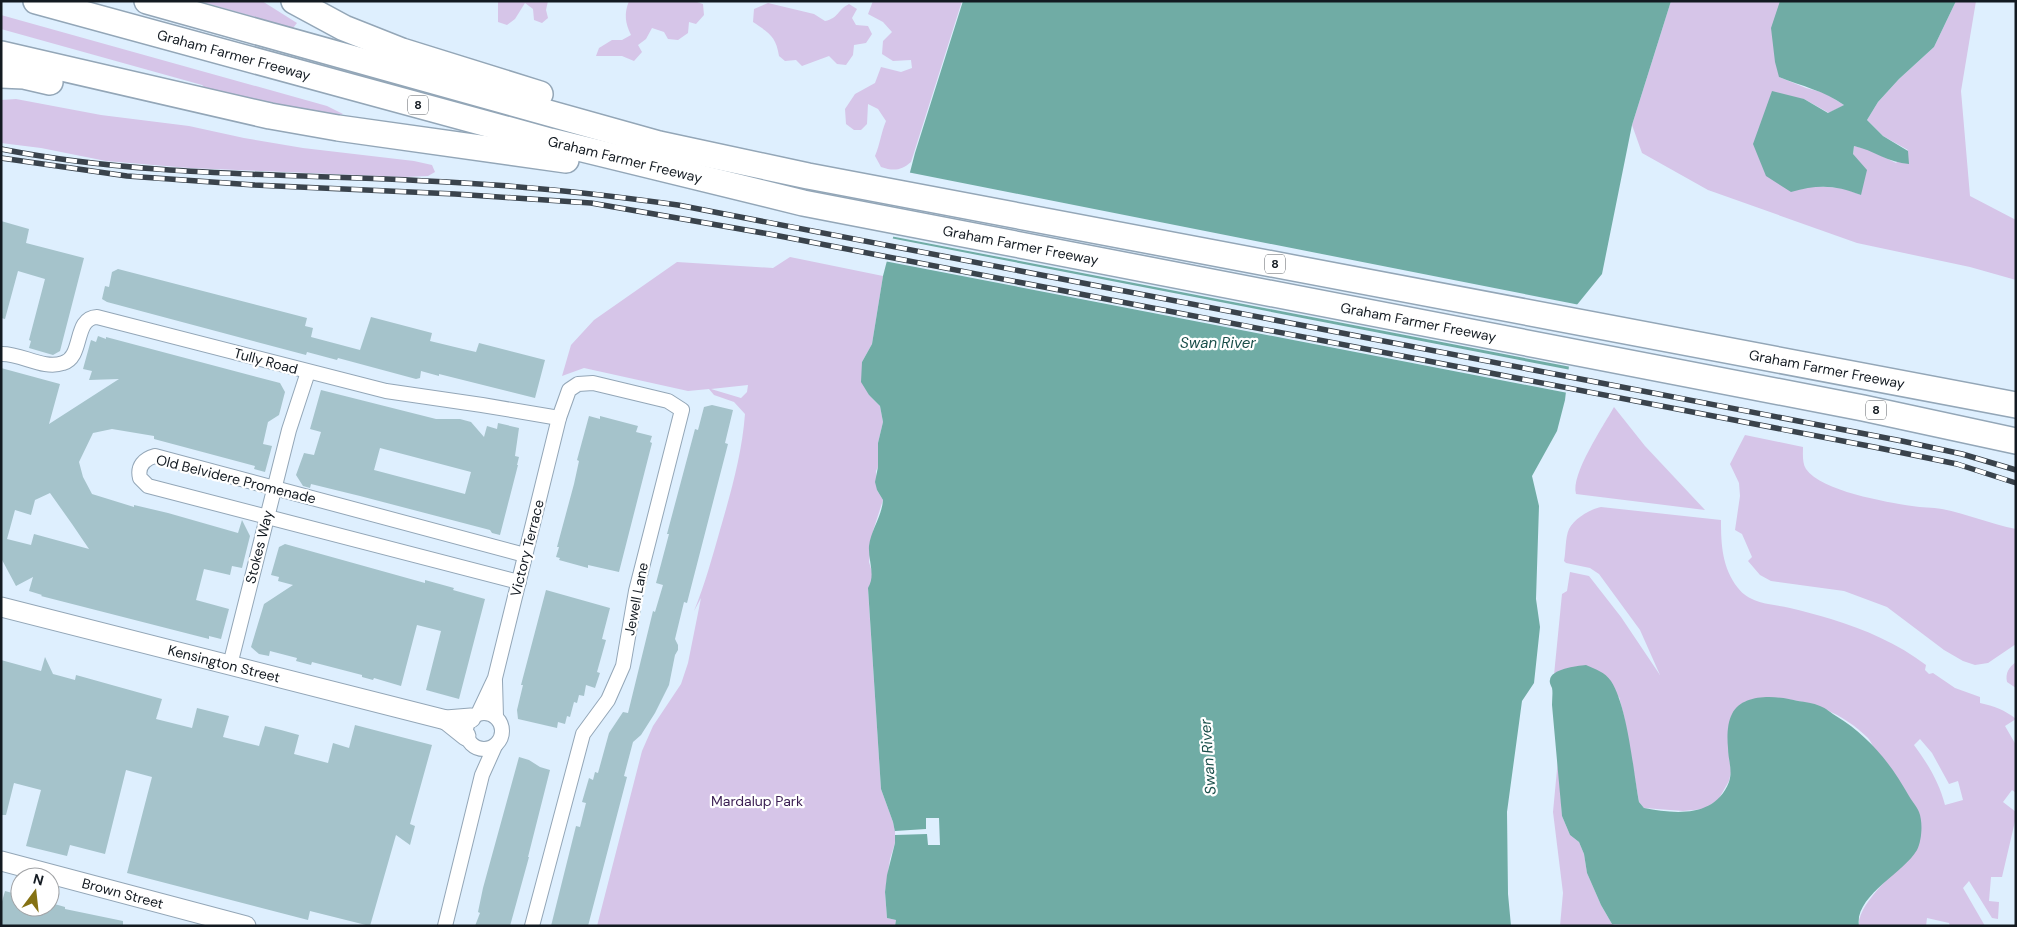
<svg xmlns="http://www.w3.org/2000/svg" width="2017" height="927" font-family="'DM Sans',sans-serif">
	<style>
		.green { fill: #d6c5e8; fill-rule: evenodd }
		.water { fill: #70aca5 }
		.pier { fill: #deeffe }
		.building { fill: #a5c3cb; fill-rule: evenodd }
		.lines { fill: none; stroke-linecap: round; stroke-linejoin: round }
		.street-casing { stroke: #93a6b7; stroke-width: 16 }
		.secondary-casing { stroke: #93a6b7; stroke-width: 21 }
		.highway-casing { stroke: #93a6b7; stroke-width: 28 }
		.street { stroke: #fff; stroke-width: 14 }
		.secondary { stroke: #fff; stroke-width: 19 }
		.highway { stroke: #fff; stroke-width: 25 }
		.rail-casing { stroke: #3a434c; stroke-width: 5.5 }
		.rail { stroke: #fff; stroke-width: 4; stroke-dasharray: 11; stroke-linecap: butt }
		.labels { text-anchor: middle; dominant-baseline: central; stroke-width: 4.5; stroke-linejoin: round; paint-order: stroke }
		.shield { fill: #fff; stroke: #5a5f64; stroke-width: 1 }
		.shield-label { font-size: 12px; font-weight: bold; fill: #131a21 }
		.street-label { font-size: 14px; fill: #131a21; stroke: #fff }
		.park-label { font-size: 14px; fill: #3a1e52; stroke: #fff }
		.water-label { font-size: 15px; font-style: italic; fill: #194e49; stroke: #fff }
	</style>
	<rect width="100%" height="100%" fill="#deeffe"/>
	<g class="green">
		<polygon points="199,1 262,1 297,23 293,28"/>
		<polygon points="498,1 548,1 546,10 548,18 542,23 534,20 533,9 525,3 515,19 507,25 498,22"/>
		<path d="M629 1H694L703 4 704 15 696 24 689 22 688 33 678 40 668 39 664 32 652 28 646 39 638 45 642 52 634 61 622 56H596L599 48 612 40H622L631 35C625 23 624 13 629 1Z"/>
		<path d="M873 1H962L911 162C901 171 893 171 881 167L875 156C880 144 881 133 886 121L878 109 868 104 867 124 861 130H854L846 124 845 109 855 94 875 83 881 67 901 72 912 68 911 60 893 61 882 54 883 41 892 32 883 22 868 14Z"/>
		<polygon points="1671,1 1780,1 1779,77 1806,88 1825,93 1844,105 1829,113 1804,99 1810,186 1843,188 1861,195 1853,154 1854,146 1870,150 1896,163 1908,150 1883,136 1867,120 1878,102 1899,79 1934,47 1956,1 1976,1 1961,91 1970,196 2016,220 2016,280 1970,267 1857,243 1708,190 1642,153 1632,125"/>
		<path d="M768 3 814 14 825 21C839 18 837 10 849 4L857 9 852 18 856 25 868 26 872 34 866 43 854 45 853 55 846 65 837 64 829 56 802 66 796 60 785 61 779 56C776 36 769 33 753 22L754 9Z"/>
		<polygon points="1,15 327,106 343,114 337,117 212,94 202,85 1,29"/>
		<polygon points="16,99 101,115 189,126 244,138 303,148 414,161 432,165 435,172 428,176 405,177 189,168 106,161 41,148 1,143 1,100"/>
		<path d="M790 257 883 276 872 344 862 362 869 395 880 406 883 422 878 443V467L876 471 877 490 883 500 873 531 869 562 872 572V582L868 589 881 789 893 822 895 832V843L890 859 885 893 887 918 896 920 895 926H597L642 751 653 726 681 684 688 663 701 598 694 611C705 584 712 558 720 530 731 492 742 454 745 414L734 402 714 395 709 389 688 391 584 368 562 376 571 345 594 320 677 262 773 268ZM748 385 747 392 741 398 711 389Z"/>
		<path d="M1614 407 1645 446 1705 510 1576 494C1570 475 1604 425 1614 407Z"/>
		<path d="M1745 435 1803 447C1803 453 1802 463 1806 469 1821 491 1886 502 1912 506 1922 508 1932 507 1942 509 1967 514 1991 524 2016 529V644L1988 663 1975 665 1963 661 1944 650 1887 607 1844 591 1771 581 1760 575 1748 561 1752 557 1742 534 1735 530 1740 496 1739 483 1730 464Z"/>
		<path d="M1601 507 1721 520C1721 544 1722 568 1738 588 1750 604 1772 604 1790 608 1804 611 1817 615 1831 619 1866 630 1897 643 1926 665L1925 670 1929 674 1933 673 1955 688 1980 697V703C1994 706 2005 710 2016 719L2005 726 2016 745V793L2012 790 2003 802 2016 812V817L2002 877H1991L1989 901 1999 902 1998 919 1992 918 1969 881 1963 888 1985 926H1950L1949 923 1927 918 1926 926H1859C1856 904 1902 866 1917 849 1905 822 1892 794 1880 766 1877 758 1874 745 1868 738 1836 706 1789 692 1746 701L1728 728V747L1731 772 1729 781 1718 800 1704 809 1683 811 1644 808 1639 802 1624 716 1619 697 1554 675 1562 594 1567 591 1570 572 1589 576 1621 617 1660 675 1640 630 1599 574 1590 568 1566 563 1564 561C1566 551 1565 538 1569 529 1574 519 1590 509 1601 507ZM1920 739 1932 753 1949 784 1958 781 1963 800 1945 805C1939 782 1928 764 1914 745Z"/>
		<path d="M2016 662V688L2007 682C2005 673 2009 667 2016 662Z"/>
		<polygon points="1558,759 1562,816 1570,835 1579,842 1584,854 1587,873 1601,905 1612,924 1617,926 1560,926 1563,893 1553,812"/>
	</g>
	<g class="water">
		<path d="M963 1H1671L1632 125 1602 274 1576 306 1565 400 1557 431 1532 476 1539 506 1536 599 1540 627 1534 683 1522 701 1507 812 1508 894 1511 926H895L896 920 887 918 885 892 887 875 895 843V832L893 822 881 789 868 588C876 575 868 561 869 546 871 530 882 516 883 500L877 490 875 482 878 467V443L883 422 880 406 869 395 861 382 862 362 872 344 883 276 915 153Z"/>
		<path d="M1780 1H1956L1934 47 1899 79 1878 102 1867 120 1883 136 1908 151 1909 164C1889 163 1873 150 1854 146L1853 154 1867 170 1861 195C1836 185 1818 184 1791 192L1766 176 1753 144 1772 91 1804 99 1828 113 1844 105C1825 91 1801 86 1779 77L1775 62 1771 28Z"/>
		<path d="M1586 665C1595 669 1605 672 1611 681 1628 708 1633 770 1639 802L1644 808C1675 814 1715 818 1729 782 1733 771 1728 759 1728 748 1727 738 1727 723 1732 714 1743 692 1779 696 1798 701 1805 702 1813 703 1820 706 1826 708 1831 713 1836 716 1869 736 1891 764 1909 796 1912 801 1917 807 1919 812 1923 822 1922 840 1917 850 1904 873 1854 896 1859 926L1612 924 1601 905 1587 873 1584 854 1579 842 1570 835 1562 816 1552 705C1552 699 1553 693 1552 688 1551 686 1549 682 1550 680 1551 669 1576 666 1586 665Z"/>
	</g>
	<g class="pier">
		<polygon points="907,172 1580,305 1578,307 1571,367 890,236"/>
		<polygon points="890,238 1571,370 1568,393 884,261"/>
		<polygon points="926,818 939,818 940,845 928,845 927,834 895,835 895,831 926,829"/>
	</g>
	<g class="building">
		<polygon points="1,221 29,229 26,243 84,258 60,351 53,355 29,348 31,341 29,340 45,279 18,271 5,319 1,318"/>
		<polygon points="118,269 307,318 305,326 313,328 311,337 360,350 371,317 432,333 430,341 463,349 476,352 479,343 545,360 535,398 439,374 439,376 421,371 420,378 416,379 338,358 337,360 307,352 306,355 107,302 102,299 105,286 109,287 112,272"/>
		<path d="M98 336 106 339V337L280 383 285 392 279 415 268 422 263 444 272 446 265 472 254 469 255 466 154 439V436L112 429 93 433 79 462 83 477 92 494 134 507V505L168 513 238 533 242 520 250 536 242 568 232 566 230 575 204 569 196 600 229 609 221 639 209 636V639L41 596 42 595 29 591 33 577 16 586 1 558V368L60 384 49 424 119 379 89 380 92 371 83 369 91 340 96 342ZM50 493 72 524 89 549 34 534 31 545 7 539 15 510 31 515 35 500Z"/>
		<path d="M321 390 436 419H460L471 422 484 437 487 426 497 429 498 423 519 428 515 456 519 457 517 465H518L500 535 492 533 490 530 360 496 311 484 310 488 303 486 296 475 304 453 314 455 321 432 310 429ZM380 448 471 472 465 494 374 470Z"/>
		<polygon points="712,405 733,410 725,443 728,444 687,603 684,602 675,639 678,645 678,650 675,655 669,685 655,713 641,735 633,742 624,776 627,777 588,926 551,926 576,826 580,827 586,803 582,802 589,778 593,780 595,772 598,773 609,733 623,712 628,713 653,611 655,612 663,585 656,583 669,534 667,534 695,429 698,430 704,407"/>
		<polygon points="589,416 600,419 600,416 638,426 636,432 652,436 650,442 652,443 619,572 588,565 588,568 559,560 560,558 556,557 559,547 557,547 574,484 579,461 577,460"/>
		<polygon points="285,544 425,583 425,580 454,588 453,590 485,599 459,699 426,690 441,631 417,625 401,686 374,678 373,680 362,677 362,675 312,662 311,665 296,661 297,658 270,651 269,656 259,654 251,647 264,604 293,585 278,581 279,577 271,575 279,547"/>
		<polygon points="546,590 610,608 604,631 602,639 606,640 597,672 600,673 595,688 586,685 584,696 579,695 577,703 574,702 570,717 567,716 565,724 558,722 557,728 518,719 517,710 523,685 521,685"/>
		<polygon points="45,657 53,674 75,680 76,675 162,699 156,719 192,728 197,708 229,716 223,737 259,746 265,726 281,730 299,735 294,754 328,763 333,743 349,748 355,725 432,745 410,824 415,826 410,845 396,835 370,926 310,911 308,920 127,873 152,777 126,770 105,854 70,845 67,856 26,846 41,790 14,783 6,815 1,815 1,660 41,671"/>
		<polygon points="519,757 529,760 540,767 550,770 528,857 529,857 510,926 475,926 480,913 478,912 483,888"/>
		<polygon points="5,891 20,895 20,907 50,907 51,903 65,907 65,909 123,921 123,926 1,926 1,905"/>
	</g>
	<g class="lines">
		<defs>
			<g id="street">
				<path d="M1 354C21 353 43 370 63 363 84 357 73 318 97 317L386 391 482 405 559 418"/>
				<path d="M519 582 148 486 140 478C137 466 144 459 155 456L525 555"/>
				<polyline points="230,665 289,430 308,372"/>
				<polyline points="495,681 496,717"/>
				<circle cx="484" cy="731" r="18"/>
				<polyline points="478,714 495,678 559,418 569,390 578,384 593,383 668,401 682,410 636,591 623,666 608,700 583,734 532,926"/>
				<polyline points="445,926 482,775 495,746"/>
			</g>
			<g id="secondary">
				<path id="s1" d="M1 607 446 720 471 718"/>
				<polyline points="446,720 466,736"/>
				<path id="s2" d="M1 861 246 926"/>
			</g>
			<g id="highway">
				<path id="s3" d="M36 1 550 141 803 203 1863 408 2016 441"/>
				<path id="s4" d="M147 1 659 144 808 176 2016 405"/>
				<polyline points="294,1 344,28 402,51 540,94"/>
				<polyline points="1,54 270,116 338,128 566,160"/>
				<polyline points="1,75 24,76 50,82"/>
			</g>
		</defs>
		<use href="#street" class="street-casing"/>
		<use href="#secondary" class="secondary-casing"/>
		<use href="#highway" class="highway-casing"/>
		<use href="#street" class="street"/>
		<use href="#secondary" class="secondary"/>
		<use href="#highway" class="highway"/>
		<defs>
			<g id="rail">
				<path d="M1 149C153 179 310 173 464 183 536 187 607 195 678 205L1902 441 1962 454 2016 470"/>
				<polyline points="1,158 127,176 254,185 455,194 591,203 769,234 1874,447 1957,464 2016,483"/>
			</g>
		</defs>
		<use href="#rail" class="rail-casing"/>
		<use href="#rail" class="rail"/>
	</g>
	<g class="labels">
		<g class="shield">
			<rect x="408" y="95.5" width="20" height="19" rx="4"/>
			<rect x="1265" y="254.5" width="20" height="19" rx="4"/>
			<rect x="1866" y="400.5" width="20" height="19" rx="4"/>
		</g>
		<g class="shield-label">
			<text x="418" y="105">8</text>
			<text x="1275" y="264">8</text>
			<text x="1876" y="410">8</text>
		</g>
		<g class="street-label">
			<text stroke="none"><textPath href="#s3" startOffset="205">Graham Farmer Freeway</textPath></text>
			<text stroke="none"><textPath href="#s3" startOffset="610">Graham Farmer Freeway</textPath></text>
			<text stroke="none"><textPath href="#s3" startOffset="1015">Graham Farmer Freeway</textPath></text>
			<text stroke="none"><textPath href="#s3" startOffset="1420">Graham Farmer Freeway</textPath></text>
			<text transform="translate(266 361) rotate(15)">Tully Road</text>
			<text stroke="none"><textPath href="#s4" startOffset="1721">Graham Farmer Freeway</textPath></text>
			<text transform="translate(236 479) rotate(14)">Old Belvidere Promenade</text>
			<text transform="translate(259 547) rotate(-76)">Stokes Way</text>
			<text transform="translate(527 548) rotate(-76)">Victory Terrace</text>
			<text transform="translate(636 599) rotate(-79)">Jewell Lane</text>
			<text stroke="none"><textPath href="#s1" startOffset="230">Kensington Street</textPath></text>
			<text stroke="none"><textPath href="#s2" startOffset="126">Brown Street</textPath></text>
		</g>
		<g class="park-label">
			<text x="757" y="801">Mardalup Park</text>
		</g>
		<g class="water-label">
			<text x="1218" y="343">Swan River</text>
			<text transform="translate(1208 757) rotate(-94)">Swan River</text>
		</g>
	</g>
	<rect width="2017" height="927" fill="none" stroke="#131a21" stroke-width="5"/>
	<g transform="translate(35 892) rotate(15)"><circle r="24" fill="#ffffff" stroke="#a1a3a6"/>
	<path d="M0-4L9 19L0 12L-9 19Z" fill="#857213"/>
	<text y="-8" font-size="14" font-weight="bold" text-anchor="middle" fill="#131a21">N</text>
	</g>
</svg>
